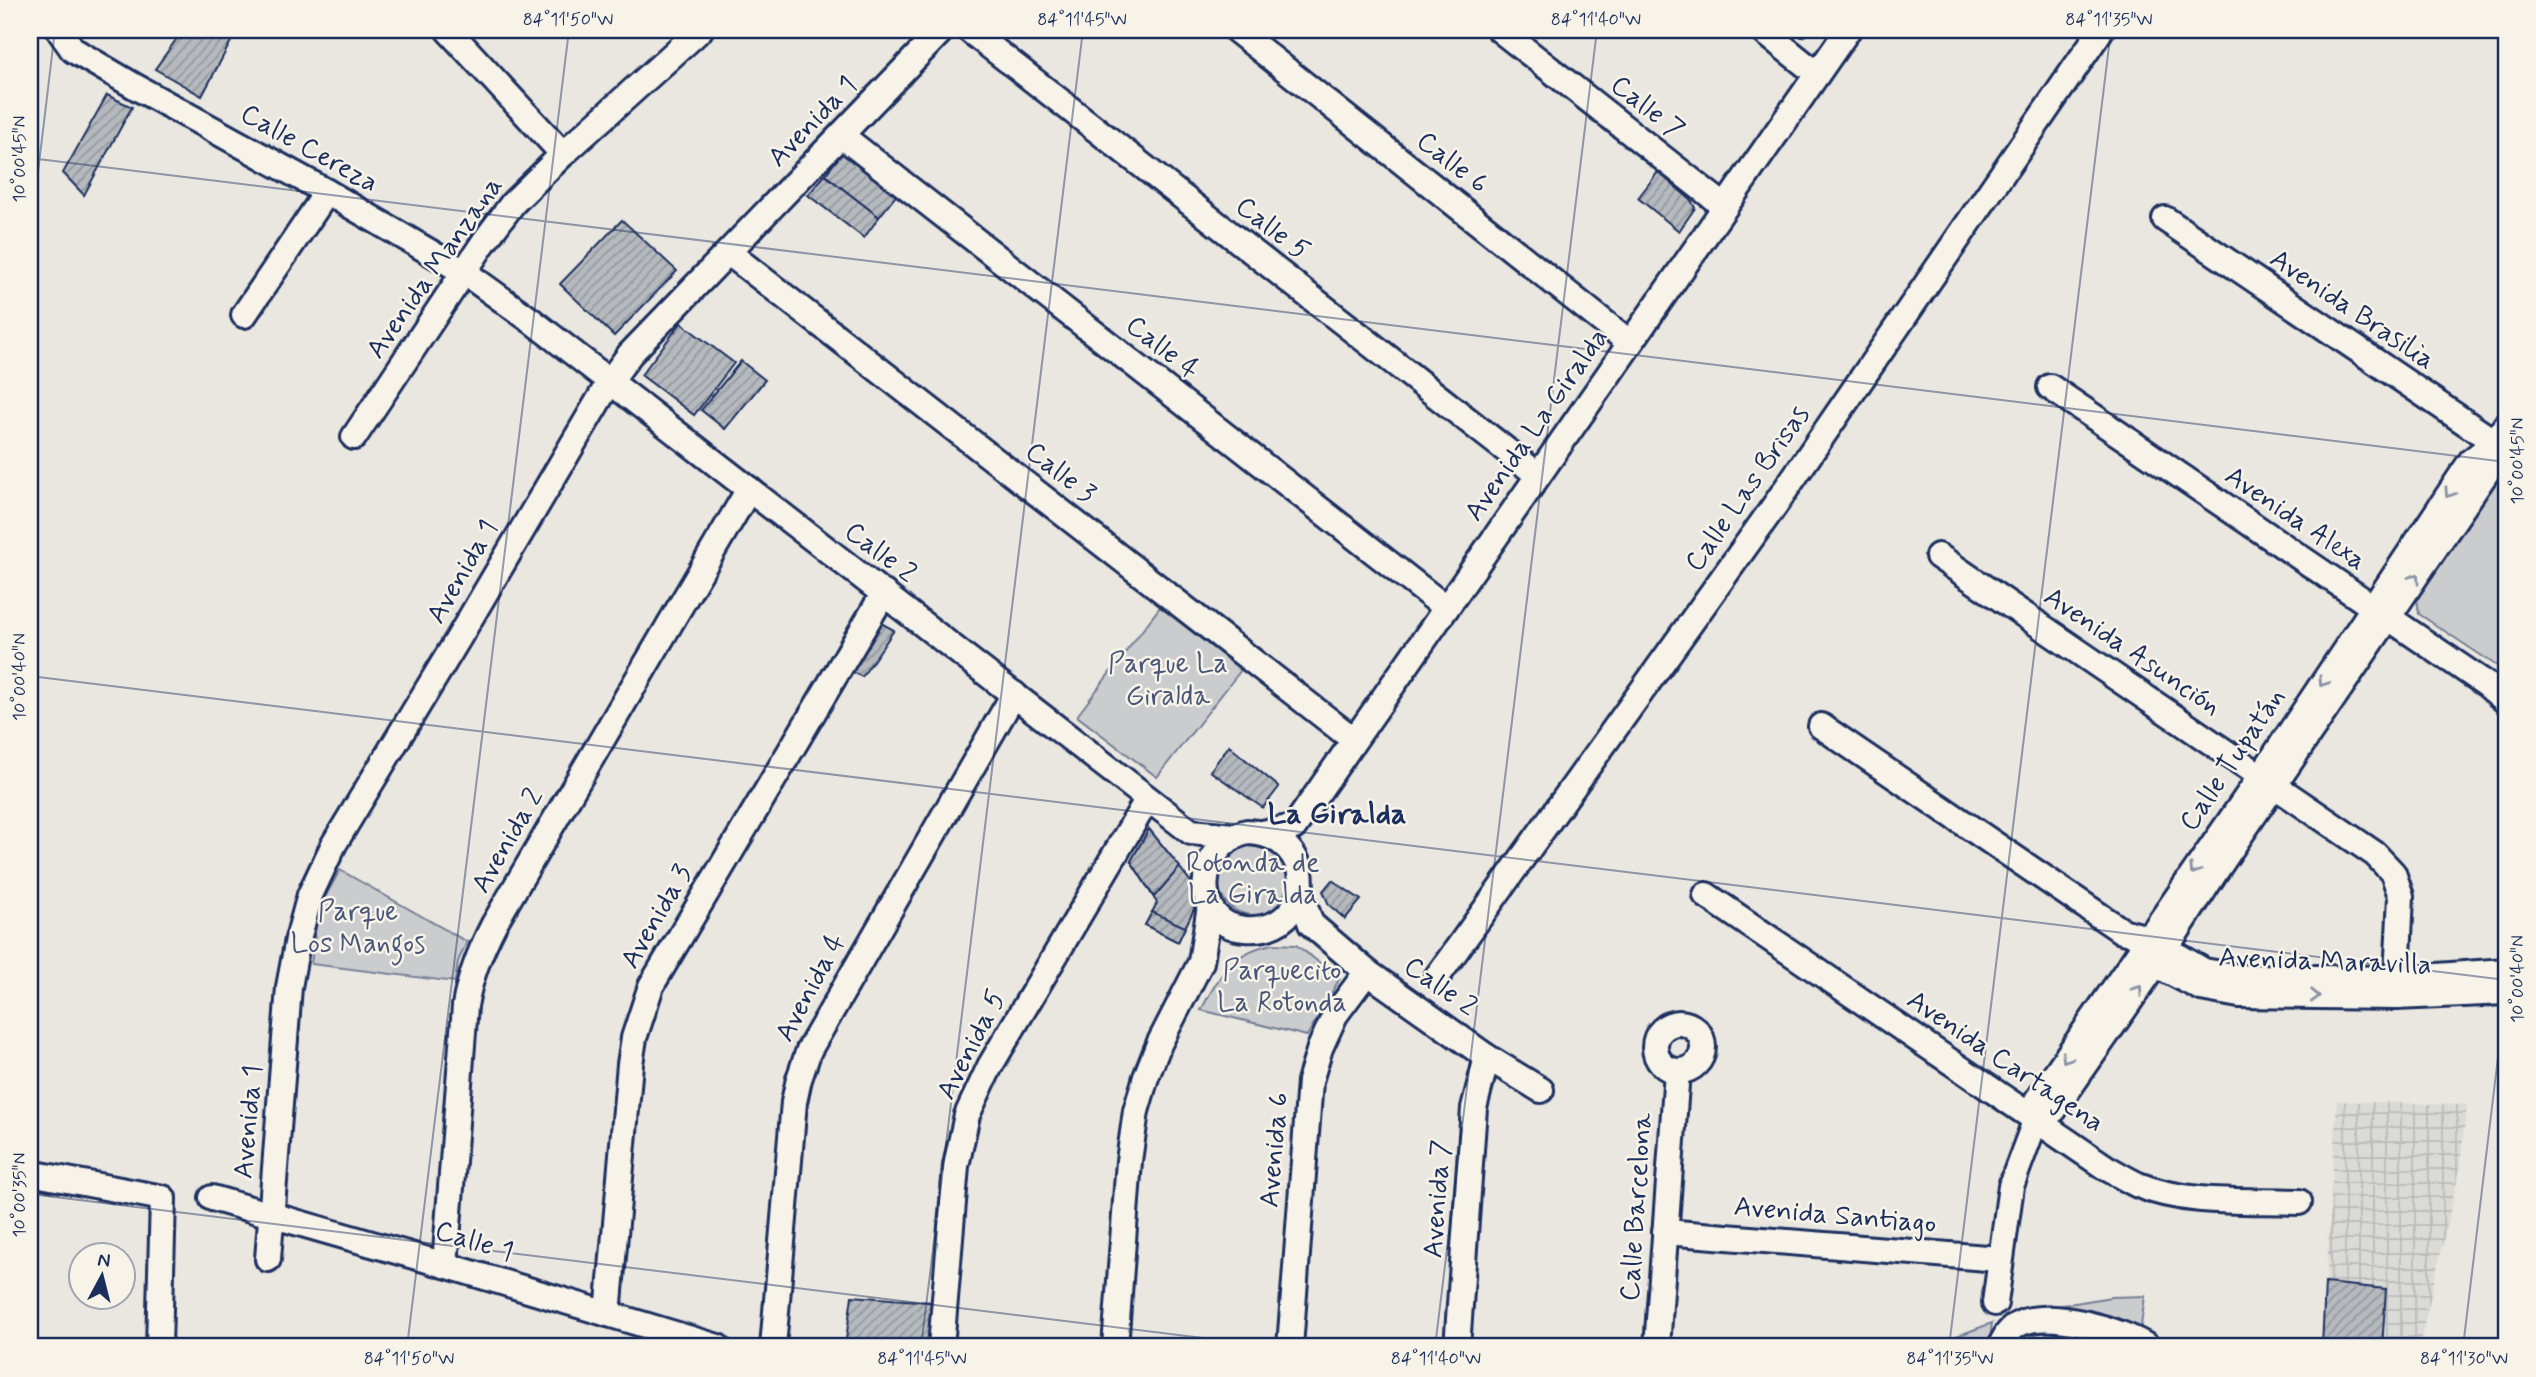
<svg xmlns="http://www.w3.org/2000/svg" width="2536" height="1377" font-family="Mynerve,sans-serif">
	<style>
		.industrial { fill: url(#industrial-grid) }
		.green { fill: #cbcccd; stroke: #737e96; stroke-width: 2 }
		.water { fill: url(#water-rules); stroke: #6d7892; stroke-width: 2 }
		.building { fill: url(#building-hatch); stroke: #1b2f5e; stroke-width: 2 }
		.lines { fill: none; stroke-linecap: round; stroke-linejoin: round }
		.minor-casing { stroke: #1b2f5e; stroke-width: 30 }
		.minor { stroke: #f7f3e8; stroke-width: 24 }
		.oneway { stroke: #8991a3 }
		.ticks { fill: none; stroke: #1b2f5e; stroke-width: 2; stroke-opacity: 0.45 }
		.labels { text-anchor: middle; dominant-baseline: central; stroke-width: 5; stroke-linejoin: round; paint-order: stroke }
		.street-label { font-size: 28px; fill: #1b2f5e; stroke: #f7f3e8 }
		.park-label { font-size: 28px; fill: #47567a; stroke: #f7f3e8 }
		.neighbourhood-label { font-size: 30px; font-weight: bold; fill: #1b2f5e; stroke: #f7f3e8 }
		.neatline { fill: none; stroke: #1b2f5e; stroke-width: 2.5 }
		.ticks-label { font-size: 18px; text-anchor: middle; fill: #1b2f5e }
	</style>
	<defs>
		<pattern id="industrial-grid" width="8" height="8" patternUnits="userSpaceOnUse" patternTransform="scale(1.75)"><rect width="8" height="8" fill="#dadad6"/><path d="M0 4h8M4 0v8" fill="none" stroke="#babbba"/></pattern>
		<pattern id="water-rules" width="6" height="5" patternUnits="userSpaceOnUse" patternTransform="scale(1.75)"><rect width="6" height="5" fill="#a3a8b4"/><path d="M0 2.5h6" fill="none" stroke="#848996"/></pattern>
		<pattern id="building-hatch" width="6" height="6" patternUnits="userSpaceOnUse" patternTransform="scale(1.75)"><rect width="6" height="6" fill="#b6babf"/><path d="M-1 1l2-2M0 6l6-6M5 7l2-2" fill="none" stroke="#93989e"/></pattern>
	</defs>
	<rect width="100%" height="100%" fill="#eae7e0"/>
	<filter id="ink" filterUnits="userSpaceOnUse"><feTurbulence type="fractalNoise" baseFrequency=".0143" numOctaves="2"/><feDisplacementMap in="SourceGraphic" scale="14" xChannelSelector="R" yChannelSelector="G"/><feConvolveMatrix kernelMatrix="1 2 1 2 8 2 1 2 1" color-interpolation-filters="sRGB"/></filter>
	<g filter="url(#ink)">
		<polygon class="industrial" points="2337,1101 2467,1105 2459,1173 2419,1347 2322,1347"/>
		<g class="green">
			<polygon points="2506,476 2506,672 2419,614 2417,599 2498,478"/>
			<polygon points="1160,607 1241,670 1157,777 1077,716"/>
			<circle cx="1253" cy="880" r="35"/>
			<polygon points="340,870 467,942 458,961 455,982 311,964 318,910"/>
			<path d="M1273 944 1296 945 1340 978 1307 1036 1201 1010C1220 975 1231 952 1273 944Z"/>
			<polygon points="2145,1296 2140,1333 2045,1308 2111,1297"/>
			<polygon points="1992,1323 1989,1347 1959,1347 1957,1336"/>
		</g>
		<polygon class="water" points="2021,1332 2083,1347 2020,1347"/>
		<g class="building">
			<polygon points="183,30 237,30 202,96 155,69"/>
			<polygon points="1788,30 1813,30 1802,37"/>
			<polygon points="107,95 132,107 84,195 63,173"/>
			<polygon points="844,151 898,193 879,217 825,175"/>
			<polygon points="1658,172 1691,200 1695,208 1679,231 1638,198"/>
			<polygon points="825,175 879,217 864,238 808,195"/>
			<polygon points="622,220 677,271 614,336 560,284"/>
			<polygon points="681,323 734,363 694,415 641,375"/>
			<polygon points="741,361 765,380 725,429 701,410"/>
			<polygon points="879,622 894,630 862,677 850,670"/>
			<polygon points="1229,746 1279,787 1263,808 1210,771"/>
			<polygon points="1149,829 1191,882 1194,909 1178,942 1145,925 1157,903 1131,861"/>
			<polygon points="1149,829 1180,867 1154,897 1131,861"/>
			<polygon points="1332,880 1361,900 1345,919 1329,905 1323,891"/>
			<polygon points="1152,912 1185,927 1178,942 1145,925"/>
			<polygon points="2325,1283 2386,1289 2382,1347 2322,1347"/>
			<polygon points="852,1296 931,1302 928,1347 845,1347"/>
		</g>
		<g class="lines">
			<defs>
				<g id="minor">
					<polyline points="59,30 73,50 136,87 327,192 464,272 532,321 1191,832 1234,836"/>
					<polyline points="448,30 563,154"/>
					<polyline points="969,30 1538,475"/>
					<polyline points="1236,30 1630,343"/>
					<polyline points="1500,30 1725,207"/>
					<polyline points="1762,30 1817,74"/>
					<polyline points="842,136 1446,608"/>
					<polyline points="2165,219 2506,450"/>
					<polyline points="729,253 1354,740"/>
					<polyline points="244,315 327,192"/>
					<polyline points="2050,387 2486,684 2506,701"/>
					<polyline points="354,437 484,242 513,203 563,154 700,30"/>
					<polyline points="1938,556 2375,854 2393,873 2401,896 2396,997"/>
					<polyline points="1821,726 2122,931 2148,938 2204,971 2240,977 2396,979 2506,971"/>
					<path d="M1247 832C1322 834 1316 935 1245 929 1190 925 1194 845 1247 832Z"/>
					<polyline points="1262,833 1294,827 1848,30"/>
					<polyline points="1300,892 1311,924 1367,972 1487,1057 1541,1090"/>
					<path d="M1706 895 2105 1167C2116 1173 2127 1180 2138 1185 2187 1205 2247 1200 2299 1202"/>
					<polyline points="2143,958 2201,988 2239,995 2396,997 2506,992"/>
					<polyline points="1437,977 1775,505 2101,30"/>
					<circle cx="1679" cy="1047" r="24"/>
					<polyline points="2036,1119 2054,1110 2155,965 2216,871 2486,473 2494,443"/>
					<polyline points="30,1173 163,1198 159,1347"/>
					<polyline points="212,1198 445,1265 718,1347"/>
					<polyline points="1665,1232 1999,1259"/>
					<polyline points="268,1259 289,987 298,939 310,895 334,844 458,639 610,381 630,354 942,30"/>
					<path d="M445 1265 465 1006C470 976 480 951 494 924L749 489"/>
					<polyline points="1995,1303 2011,1186 2036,1119 2037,1100 2261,776 2471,461 2494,443 2506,425"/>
					<polyline points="608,1314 630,1064 634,1038 651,986 884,593"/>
					<polyline points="773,1347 794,1102 799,1079 809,1050 1014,694"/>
					<polyline points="941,1347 956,1166 967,1115 990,1066 1147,800"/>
					<polyline points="1115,1347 1129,1161 1136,1111 1146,1077 1159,1044 1201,962 1210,906"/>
					<polyline points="1290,1347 1310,1081 1320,1048 1335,1015 1367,972"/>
					<polyline points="1457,1347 1474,1108 1487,1057"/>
					<polyline points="1657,1347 1677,1071"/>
					<path d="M2000 1347C2005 1337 2009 1328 2021 1323 2051 1310 2122 1330 2148 1347"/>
				</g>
			</defs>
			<use href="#minor" class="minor-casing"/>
			<use href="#minor" class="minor"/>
		</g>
		<defs><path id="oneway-chevron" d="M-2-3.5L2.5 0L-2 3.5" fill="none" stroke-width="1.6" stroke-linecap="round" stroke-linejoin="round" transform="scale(1.75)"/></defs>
		<g class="oneway">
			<use href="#oneway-chevron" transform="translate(2449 493) rotate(124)"/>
			<use href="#oneway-chevron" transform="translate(2415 578) rotate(-56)"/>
			<use href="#oneway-chevron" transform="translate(2323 682) rotate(124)"/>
			<use href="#oneway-chevron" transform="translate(2194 870) rotate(124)"/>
			<use href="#oneway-chevron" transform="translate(2138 990) rotate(-55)"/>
			<use href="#oneway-chevron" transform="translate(2315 996) rotate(1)"/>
			<use href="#oneway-chevron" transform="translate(2066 1058) rotate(124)"/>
		</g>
	</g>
	<path class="ticks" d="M30 158 2506 462M30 239 55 30M30 676 2506 980M30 1194 1277 1347M407 1347 569 30M921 1347 1083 30M1435 1347 1597 30M1949 1347 2111 30M2463 1347 2506 991"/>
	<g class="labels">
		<g class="street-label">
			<text transform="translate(1647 108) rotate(38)">Calle 7</text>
			<text transform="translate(813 122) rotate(-46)">Avenida 1</text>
			<text transform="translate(309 149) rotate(29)">Calle Cereza</text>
			<text transform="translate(1452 163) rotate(38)">Calle 6</text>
			<text transform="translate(1272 229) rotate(38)">Calle 5</text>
			<text transform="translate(435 268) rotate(-55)">Avenida Manzana</text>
			<text transform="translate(2352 310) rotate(34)">Avenida Brasilia</text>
			<text transform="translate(1162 348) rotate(38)">Calle 4</text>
			<text transform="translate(1537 425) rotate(-55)">Avenida La Giralda</text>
			<text transform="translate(1060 473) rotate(38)">Calle 3</text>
			<text transform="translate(1748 489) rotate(-55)">Calle Las Brisas</text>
			<text transform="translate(2295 519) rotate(34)">Avenida Alexa</text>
			<text transform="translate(880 553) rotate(37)">Calle 2</text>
			<text transform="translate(463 572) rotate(-60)">Avenida 1</text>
			<text transform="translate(2132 652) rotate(34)">Avenida Asunción</text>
			<text transform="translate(2233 760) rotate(-56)">Calle Tupatán</text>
			<text transform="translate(508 841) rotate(-60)">Avenida 2</text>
			<text transform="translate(657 917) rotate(-60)">Avenida 3</text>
			<text transform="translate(2325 962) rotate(2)">Avenida Maravilla</text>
			<text transform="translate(1440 987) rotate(35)">Calle 2</text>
			<text transform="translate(811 988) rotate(-62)">Avenida 4</text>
			<text transform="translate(972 1045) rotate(-63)">Avenida 5</text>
			<text transform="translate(2005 1062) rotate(34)">Avenida Cartagena</text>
			<text transform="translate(249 1122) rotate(-85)">Avenida 1</text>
			<text transform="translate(1275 1150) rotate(-85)">Avenida 6</text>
			<text transform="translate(1438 1199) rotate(-86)">Avenida 7</text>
			<text transform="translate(1637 1207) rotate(-86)">Calle Barcelona</text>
			<text transform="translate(1835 1216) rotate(5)">Avenida Santiago</text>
			<text transform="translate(474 1242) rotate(17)">Calle 1</text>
		</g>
		<g class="park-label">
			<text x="1168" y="664">Parque La<tspan x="1168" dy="32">Giralda</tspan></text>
			<text x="1253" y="863">Rotonda de<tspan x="1253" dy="32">La Giralda</tspan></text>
			<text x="358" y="912">Parque<tspan x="358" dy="32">Los Mangos</tspan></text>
			<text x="1282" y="971">Parquecito<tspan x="1282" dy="32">La Rotonda</tspan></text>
		</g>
		<g class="neighbourhood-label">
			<text x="1337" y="814">La Giralda</text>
		</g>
	</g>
	<rect width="2536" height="1377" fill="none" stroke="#f7f3e8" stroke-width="77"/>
	<g transform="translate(102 1276) rotate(7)"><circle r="33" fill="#f7f3e8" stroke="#9fa5b1" stroke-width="2"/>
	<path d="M0-5L12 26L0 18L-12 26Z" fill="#1b2f5e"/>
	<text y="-10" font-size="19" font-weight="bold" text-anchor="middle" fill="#1b2f5e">N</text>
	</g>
	<rect x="38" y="38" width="2460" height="1300" class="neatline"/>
	<g class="ticks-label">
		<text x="568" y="25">84°11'50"W</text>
		<text x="1082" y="25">84°11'45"W</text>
		<text x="1596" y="25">84°11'40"W</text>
		<text x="2109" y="25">84°11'35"W</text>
		<text transform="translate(19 159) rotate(-90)" y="6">10°00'45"N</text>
		<text transform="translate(2517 461) rotate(-90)" y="6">10°00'45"N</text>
		<text transform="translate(19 677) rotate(-90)" y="6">10°00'40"N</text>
		<text transform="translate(2517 979) rotate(-90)" y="6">10°00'40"N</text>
		<text transform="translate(19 1195) rotate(-90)" y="6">10°00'35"N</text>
		<text x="409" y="1364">84°11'50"W</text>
		<text x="922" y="1364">84°11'45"W</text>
		<text x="1436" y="1364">84°11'40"W</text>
		<text x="1950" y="1364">84°11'35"W</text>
		<text x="2464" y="1364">84°11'30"W</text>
	</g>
</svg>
